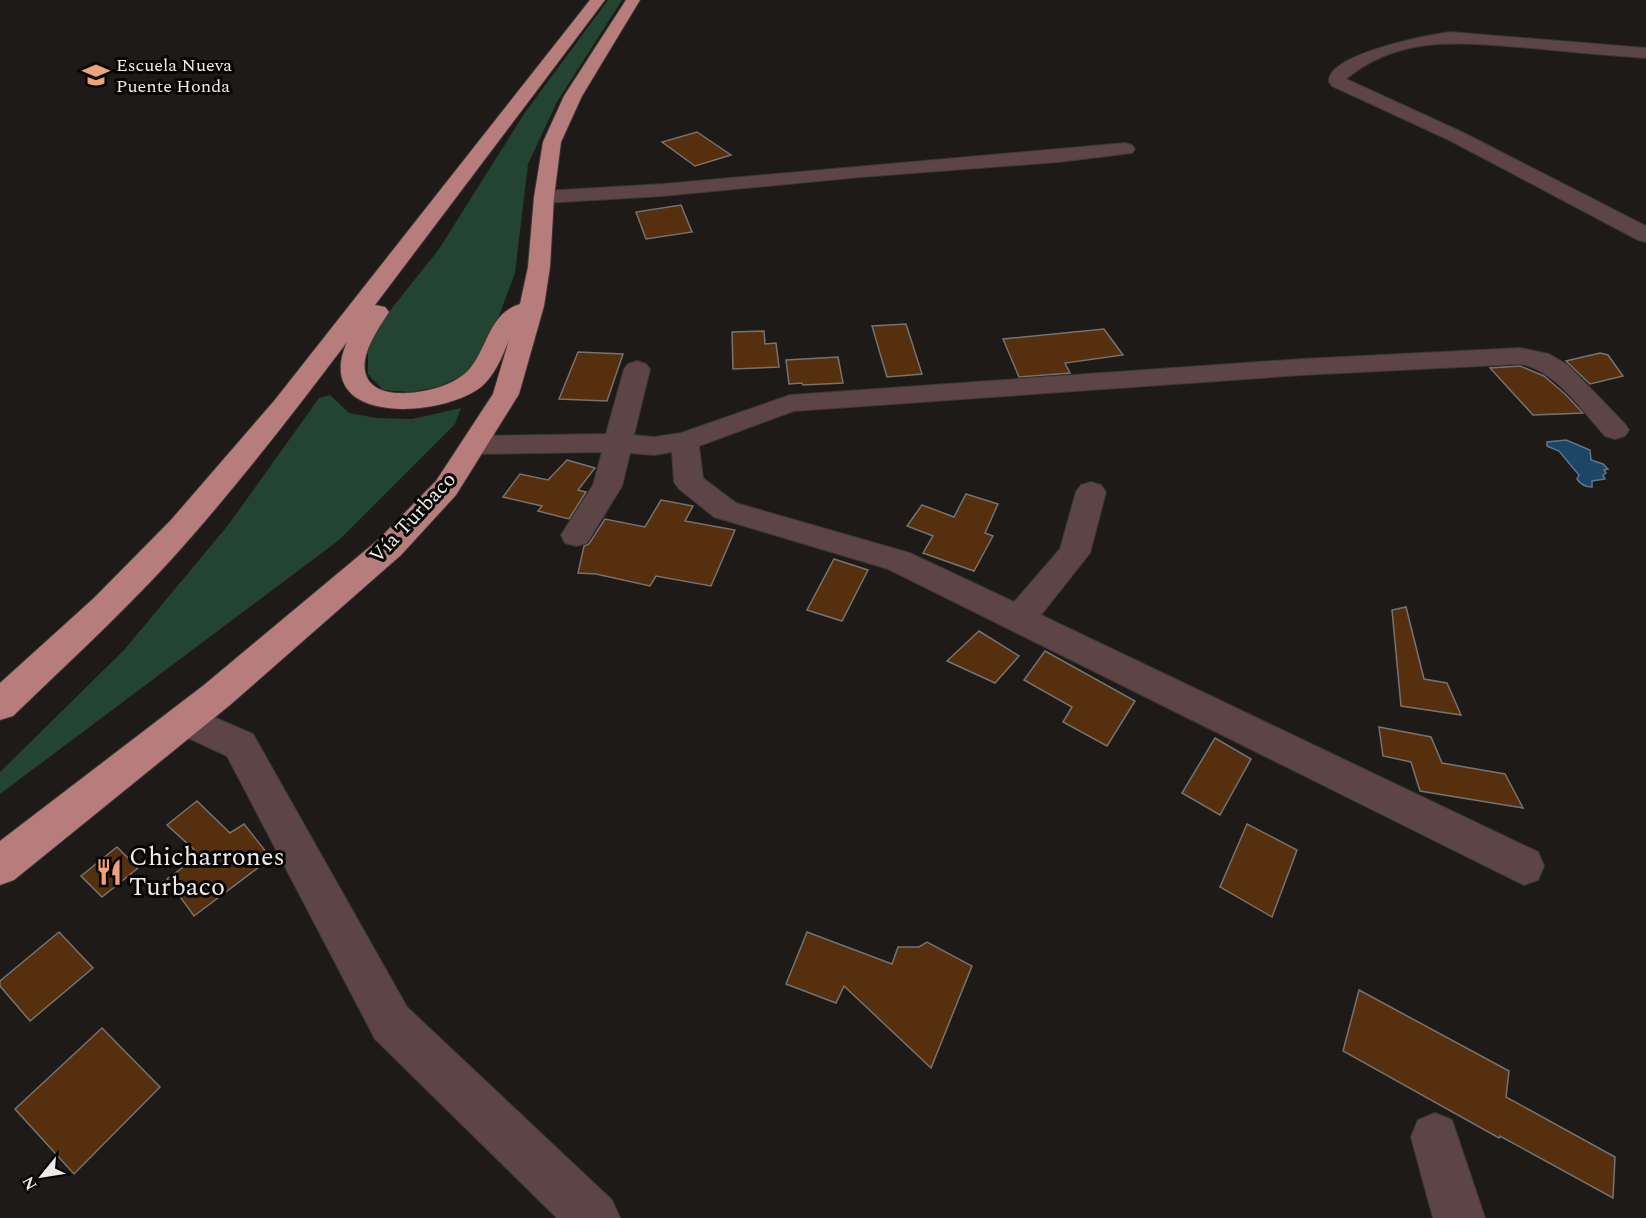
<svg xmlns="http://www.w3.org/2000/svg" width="1646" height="1218" font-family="Spectral,serif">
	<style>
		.green { fill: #244432 }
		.water { fill: #1e4466; stroke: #5c768d; stroke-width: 1.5 }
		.building { fill: #56300e; stroke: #76726f; stroke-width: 1.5 }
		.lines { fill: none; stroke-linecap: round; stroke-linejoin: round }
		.minor-casing { stroke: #3a3735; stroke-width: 2 }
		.highway-casing { stroke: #3a3735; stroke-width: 2 }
		.minor { fill: #5c4544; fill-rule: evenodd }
		.highway { fill: #b77d7c; fill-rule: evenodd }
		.labels { text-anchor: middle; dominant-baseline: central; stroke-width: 6; stroke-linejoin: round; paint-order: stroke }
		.far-poi-label { font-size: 18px; fill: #edebe9; stroke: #070605; text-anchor: start }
		.street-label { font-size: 21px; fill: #edebe9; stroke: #070605 }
		.near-poi-label { font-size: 26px; fill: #edebe9; stroke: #070605; text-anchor: start }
	</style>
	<rect width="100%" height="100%" fill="#1d1a18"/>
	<g class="green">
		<polygon points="608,0 622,0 557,102 528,164 515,273 485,353 469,373 437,387 410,392 383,390 368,374 368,350 381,322 439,249 524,114"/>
		<polygon points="330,395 349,413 376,418 412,419 461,408 455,424 339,540 0,794 0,772 124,650 229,524 319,398"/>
	</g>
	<path class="water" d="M1566 440 1590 450 1591 460 1603 464 1608 469 1604 470 1606 473 1603 475 1605 479 1592 481V487C1585 487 1581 485 1577 479L1579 475 1559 451 1547 446V442Z"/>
	<g class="building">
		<polygon points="697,132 731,155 695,166 662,142"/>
		<polygon points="681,205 692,232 646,239 636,212"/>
		<polygon points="906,324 922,374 887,377 872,326"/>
		<polygon points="1104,329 1123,355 1065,363 1070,373 1019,377 1003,339"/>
		<polygon points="764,331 765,344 776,343 779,367 733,369 732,332"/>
		<polygon points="578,352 623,354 607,401 559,399"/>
		<polygon points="1600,353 1608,355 1623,376 1590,384 1566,361"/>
		<polygon points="838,357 843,383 803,385 802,383 789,384 786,360"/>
		<polygon points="1520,366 1544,376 1565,394 1583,413 1533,415 1490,368"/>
		<polygon points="567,460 595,468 578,490 586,492 569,519 538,511 542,506 503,497 520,474 548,480"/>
		<polygon points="966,494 998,504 985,533 993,536 974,571 923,553 933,536 907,526 922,505 954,517"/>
		<polygon points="661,500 693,506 685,521 735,530 711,586 656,576 650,586 596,574 578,573 584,546 589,544 605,519 645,527"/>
		<polygon points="834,559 868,570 842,621 807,610"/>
		<polygon points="1406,607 1424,679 1447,683 1461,715 1401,706 1392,610"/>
		<polygon points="979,631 1019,656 995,683 947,661"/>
		<polygon points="1045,651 1135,701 1107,746 1063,722 1072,707 1024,680"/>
		<polygon points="1379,727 1431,737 1442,763 1505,774 1523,808 1420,791 1411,762 1383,756"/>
		<polygon points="1215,738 1251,759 1220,815 1182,793"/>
		<polygon points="197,801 230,833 244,824 271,858 194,916 167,879 200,855 167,825"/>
		<polygon points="1247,824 1297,850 1272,917 1220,887"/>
		<polygon points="117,847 138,868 102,897 81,876"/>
		<polygon points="59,932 93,968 30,1021 0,986 0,981"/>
		<polygon points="807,932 892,964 898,947 919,947 927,942 972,966 931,1068 844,986 836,1003 786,984"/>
		<polygon points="1359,990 1509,1071 1506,1097 1615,1157 1613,1198 1500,1136 1499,1138 1343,1051"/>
		<polygon points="102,1028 160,1087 74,1174 15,1109"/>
	</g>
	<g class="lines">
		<defs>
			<g id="minor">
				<path d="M1450 32 1646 48V58C1608 55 1569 52 1531 48 1465 43 1401 33 1346 79L1462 132 1646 226V242L1638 240 1449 140 1332 86 1329 82C1326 54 1429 35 1450 32Z"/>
				<polygon points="1125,143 1132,145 1135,149 1132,153 1059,162 861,177 663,196 544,203 537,201 534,197 537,193 544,191 663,184"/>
				<path d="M1520 348 1549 354 1568 365 1625 424 1629 430 1625 436 1615 439 1605 436C1582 411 1555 369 1520 364L1302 375 794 411 699 446 703 478 736 503 910 553 1014 602 1060 549 1076 492 1081 485 1091 482 1101 485 1106 492 1090 553 1041 615 1538 852 1544 866 1538 880 1524 885 888 569 714 517 679 489 674 482 672 452 654 455 630 453 622 486 587 543 576 546 565 543 561 535 593 485 602 452 476 454 466 451 462 445 466 439 476 436 606 434 624 369 628 364 637 361 646 364 650 369 634 435 654 437 681 433 790 395 1302 359Z"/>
				<polygon points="186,705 253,734 407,1007 612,1200 620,1218 557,1218 375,1039 227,756 173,731 168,720 173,709"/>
				<polygon points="1435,1113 1452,1120 1485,1218 1433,1218 1411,1137 1418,1120"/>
			</g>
			<path id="highway" d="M590 0H605L375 305 385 307 389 312C379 328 359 355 366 375 375 402 426 393 445 385 455 381 465 375 471 367 488 345 490 313 520 304L528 267 534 197 543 142 564 96 626 0H640L582 96 561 142 554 197 550 267 544 306 519 394 456 495 401 555 230 705 14 880 0 885V841L204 685 379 539 436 481 493 394 509 340C502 357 495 375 481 387 439 419 311 425 347 342 298 407 247 473 193 535 138 599 74 657 13 716L0 720V683L94 598 171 520 274 401Z"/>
		</defs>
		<use href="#minor" class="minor-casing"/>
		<use href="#highway" class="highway-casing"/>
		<use href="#minor" class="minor"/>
		<use href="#highway" class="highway"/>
	</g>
	<defs>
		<symbol id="school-bare" viewBox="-9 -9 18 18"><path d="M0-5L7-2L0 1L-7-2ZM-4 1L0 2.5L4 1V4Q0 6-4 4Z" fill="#f0a278" stroke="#070605" stroke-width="2.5" paint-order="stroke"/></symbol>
		<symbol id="restaurant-bare" viewBox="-9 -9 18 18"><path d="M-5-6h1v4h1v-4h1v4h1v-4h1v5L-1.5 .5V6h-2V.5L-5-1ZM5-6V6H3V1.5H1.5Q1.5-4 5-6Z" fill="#f0a278" stroke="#070605" stroke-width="2.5" paint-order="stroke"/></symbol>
	</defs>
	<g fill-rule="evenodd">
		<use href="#school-bare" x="77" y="56" width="38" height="38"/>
		<use href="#restaurant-bare" x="90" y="853" width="38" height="38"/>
	</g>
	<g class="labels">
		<g class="far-poi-label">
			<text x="116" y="65">Escuela Nueva<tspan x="116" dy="21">Puente Honda</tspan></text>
		</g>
		<g class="street-label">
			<text transform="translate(413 518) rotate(-47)">Vía Turbaco</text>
		</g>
		<g class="near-poi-label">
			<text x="129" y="857">Chicharrones<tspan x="129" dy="30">Turbaco</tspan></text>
		</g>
	</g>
	<g transform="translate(42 1176) rotate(240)" stroke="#070605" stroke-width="4.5" paint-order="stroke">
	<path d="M0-4.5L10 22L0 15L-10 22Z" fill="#edebe9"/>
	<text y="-9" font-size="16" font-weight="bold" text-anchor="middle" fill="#edebe9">N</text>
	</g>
</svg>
